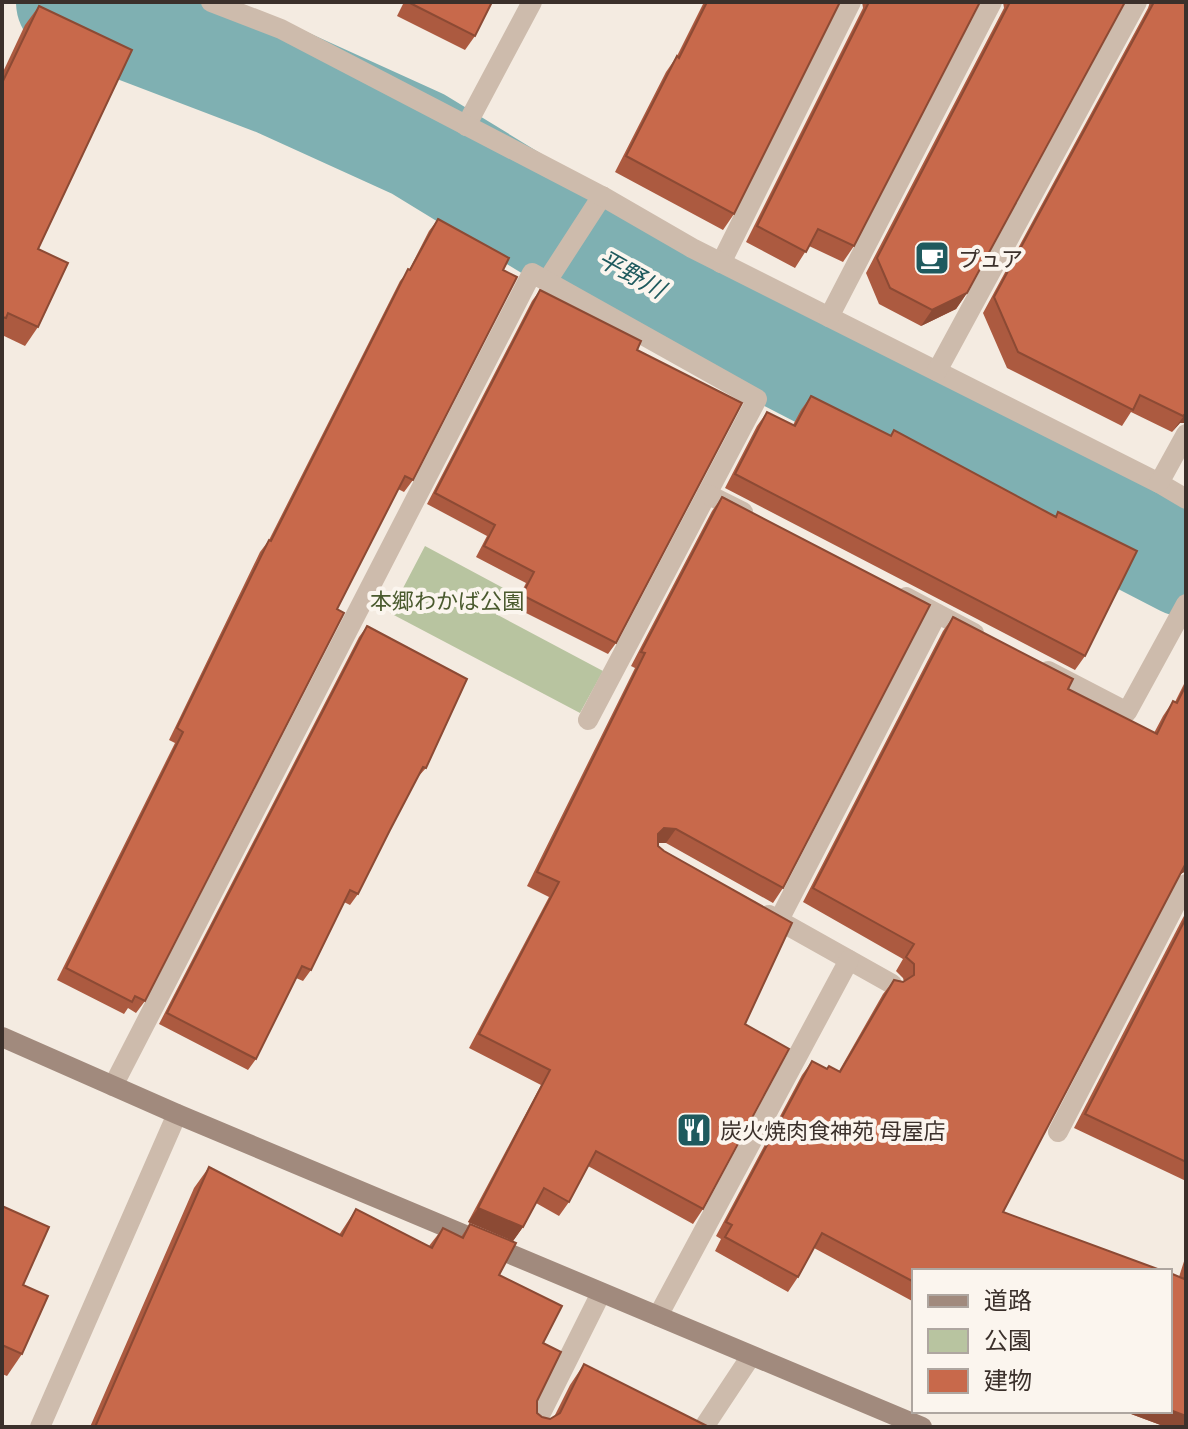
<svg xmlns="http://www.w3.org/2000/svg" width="1188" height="1429" font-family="'Open Sans','Noto Sans JP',sans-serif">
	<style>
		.green { fill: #b8c4a0 }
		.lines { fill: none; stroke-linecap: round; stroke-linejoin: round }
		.river { stroke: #7fb0b2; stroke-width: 112 }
		.lane { stroke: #cdbbac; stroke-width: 20 }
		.street { stroke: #cdbbac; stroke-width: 20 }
		.secondary { stroke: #a18a7d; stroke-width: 20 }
		.wall { fill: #ac5a40 }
		.shaded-wall { fill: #8c4a34 }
		.building { fill: #c8694b; stroke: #8c4a34; stroke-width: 2 }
		.labels { text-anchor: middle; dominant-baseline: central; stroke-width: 8; stroke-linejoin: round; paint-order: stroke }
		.poi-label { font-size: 22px; fill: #3b302b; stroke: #fbf5ee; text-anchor: start }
		.park-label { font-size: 22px; fill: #4a5a2e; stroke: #fbf5ee }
		.water-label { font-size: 24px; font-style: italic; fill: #1f5a5e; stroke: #fbf5ee }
	</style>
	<rect width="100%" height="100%" fill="#f4ebe1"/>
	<polygon class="green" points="425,546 507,590 496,614 603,671 580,713 390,613"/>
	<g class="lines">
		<polyline class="river" points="72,2 277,80 418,144 629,273 1186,561"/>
		<g class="lane">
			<polyline points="466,126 532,2"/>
			<polyline points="721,263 851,2"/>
			<polyline points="547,281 602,196"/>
			<polyline points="769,915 892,984"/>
			<polyline points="779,920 937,614"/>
			<polyline points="113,1086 532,273 757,399 588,720"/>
			<polyline points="1058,1132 1186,884"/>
			<polyline points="658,1316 849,960"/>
			<polyline points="534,1427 601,1293"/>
		</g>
		<g class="street">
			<polyline points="211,2 281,29 602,196 692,248 1159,483 1186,499"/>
			<polyline points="829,317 992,2"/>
			<polyline points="937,371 1137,2"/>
			<polyline points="1159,483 1186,434"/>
			<polyline points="707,494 743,512"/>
			<polyline points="906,597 974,633"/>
			<polyline points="1048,671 1127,712 1186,604"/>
			<polyline points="40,1427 177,1114"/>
			<polyline points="704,1427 751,1356"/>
		</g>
		<polyline class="secondary" points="2,1037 177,1114 922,1427"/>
	</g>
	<g class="wall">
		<polygon points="404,2 492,2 475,36 465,50 397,16"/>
		<polygon points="704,2 840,2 734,214 723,230 615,172 666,72 677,56"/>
		<polygon points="862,2 980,2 854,246 843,262 809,246 795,268 746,242 863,8"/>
		<polygon points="1003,2 1125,2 967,293 956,309 921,326 879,304 866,273 1004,8"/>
		<polygon points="1150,2 1186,2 1186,423 1180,423 1172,432 1131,412 1122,426 1007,368 983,313 1148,8"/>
		<polygon points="39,6 38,327 25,346 2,335 2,74 25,25"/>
		<polygon points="438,219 503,270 413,480 404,492 398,489 337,609 145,1001 136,1013 128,1008 124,1014 57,980 175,743 169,740 260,552 269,540 400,281 409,270 429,231"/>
		<polygon points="540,290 637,350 616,643 608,654 514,607 526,583 476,557 487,536 427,504 532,301"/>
		<polygon points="811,396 890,436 894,430 1055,517 1058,512 1085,656 1075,670 725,488 757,426 767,412 793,425 801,410"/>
		<polygon points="722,497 783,888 773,903 666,843 658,843 658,846 745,1024 703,1209 693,1224 588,1166 569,1202 559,1216 536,1203 523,1227 513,1241 468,1222 541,1085 469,1048 549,897 527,886 635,668 631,666 712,511"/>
		<polygon points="953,617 1068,689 1154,733 1163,716 1173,701 1175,702 1186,680 1186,871 1178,875 914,1271 914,1302 814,1248 798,1277 788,1292 715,1251 721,1239 716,1236 802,1075 812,1061 827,1069 839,1071 883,994 894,980 904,982 903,978 896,971 903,959 803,902 943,631"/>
		<polygon points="367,626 426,768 417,778 390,830 358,894 350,905 344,902 311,970 303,981 296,978 256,1059 248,1070 159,1024 359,637"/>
		<polygon points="1186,912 1186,1181 1074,1128"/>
		<polygon points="209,1167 339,1235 356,1209 429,1246 443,1228 461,1237 470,1224 499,1275 543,1343 537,1401 537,1413 542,1417 550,1419 554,1417 570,1385 584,1364 709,1427 90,1427 194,1188"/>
		<polygon points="2,1206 23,1285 22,1354 7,1376 2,1374"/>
		<polygon points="1186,1255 1186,1427 1166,1427 1123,1411 1170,1411 1179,1277"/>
	</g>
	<g class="shaded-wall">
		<polygon points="967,293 956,309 921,326 932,310"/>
		<polygon points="1186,413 1186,423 1180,423 1172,432"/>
		<polygon points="664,828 676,829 666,843 654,843 658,834"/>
		<polygon points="1186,863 1186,871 1174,878"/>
		<polygon points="478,1208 523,1227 513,1241 468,1222"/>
		<polygon points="1170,1410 1186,1416 1186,1427 1166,1427 1123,1411"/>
	</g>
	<g class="building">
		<polygon points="408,2 492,2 475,36"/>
		<polygon points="707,2 840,2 734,214 626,156 677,56 679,58"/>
		<polygon points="869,2 980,2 854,246 818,229 806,252 757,226"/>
		<polygon points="1010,2 1125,2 967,293 932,310 890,288 877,258"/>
		<polygon points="1154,2 1186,2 1186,413 1183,416 1140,395 1133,410 1018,352 994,297"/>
		<polygon points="39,6 132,50 38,249 68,263 38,327 8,313 6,318 2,317 2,83"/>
		<polygon points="438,219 509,258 503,270 517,277 413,480 405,476 337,609 344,613 145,1001 135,996 132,1002 66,968 183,732 177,728 269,540 271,541 408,269 410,270"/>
		<polygon points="540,290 641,341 637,350 742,403 616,643 522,595 534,572 484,546 495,525 435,493"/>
		<polygon points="811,396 891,436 894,430 1056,517 1058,512 1137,551 1085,656 735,474 767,412 795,426"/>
		<polygon points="722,497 930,605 783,888 676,829 664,828 658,834 658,846 664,851 792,923 745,1024 789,1049 703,1209 596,1151 569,1202 544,1188 523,1227 478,1208 550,1070 479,1034 559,882 537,872 645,653 641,652"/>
		<polygon points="953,617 1073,679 1068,689 1157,734 1173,701 1177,703 1186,685 1186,863 1003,1212 1163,1271 914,1271 914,1282 822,1233 798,1277 725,1237 732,1225 726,1222 812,1061 827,1069 829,1066 840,1072 894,980 903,982 914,975 914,964 906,957 914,944 813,888"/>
		<polygon points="367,626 467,679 426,768 423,767 390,830 358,894 350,890 311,970 302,966 256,1059 167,1013"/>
		<polygon points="1186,918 1186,1162 1085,1114"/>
		<polygon points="209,1167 342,1236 356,1209 432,1248 443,1228 463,1238 470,1224 516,1243 499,1275 562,1306 543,1343 561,1352 537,1401 537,1413 542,1417 550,1419 560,1413 584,1364 709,1427 95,1427"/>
		<polygon points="2,1206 49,1227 23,1285 48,1296 22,1354 2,1345"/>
		<polygon points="1170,1273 1184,1279 1186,1274 1186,1416 1170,1410"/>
	</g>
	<defs>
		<symbol id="cafe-square" viewBox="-11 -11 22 22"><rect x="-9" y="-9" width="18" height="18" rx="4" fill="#1f5a5e" stroke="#fbf5ee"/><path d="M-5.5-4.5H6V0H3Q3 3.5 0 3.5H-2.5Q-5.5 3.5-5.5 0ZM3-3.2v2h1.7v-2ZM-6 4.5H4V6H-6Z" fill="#fff"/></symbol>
		<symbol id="restaurant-square" viewBox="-11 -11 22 22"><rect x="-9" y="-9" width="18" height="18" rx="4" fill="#1f5a5e" stroke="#fbf5ee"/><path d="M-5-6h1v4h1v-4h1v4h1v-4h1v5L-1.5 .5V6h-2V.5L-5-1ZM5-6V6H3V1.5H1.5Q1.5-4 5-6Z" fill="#fff"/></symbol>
	</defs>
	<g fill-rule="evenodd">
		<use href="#cafe-square" x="912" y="238" width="40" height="40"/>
		<use href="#restaurant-square" x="674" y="1110" width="40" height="40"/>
	</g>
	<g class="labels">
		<g class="poi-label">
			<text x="958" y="258">プュア</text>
			<text x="720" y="1130">炭火焼肉食神苑 母屋店</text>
		</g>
		<g class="park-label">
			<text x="447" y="600">本郷わかば公園</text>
		</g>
		<g class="water-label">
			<text transform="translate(632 273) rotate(29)">平野川</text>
		</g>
	</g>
	<rect width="1188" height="1429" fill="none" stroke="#3b302b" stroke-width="8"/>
	<rect x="912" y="1269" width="260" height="144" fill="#fbf5ee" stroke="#aea6a0" stroke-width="2"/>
	<rect x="928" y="1295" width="40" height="12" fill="#a18a7d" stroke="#aea6a0" stroke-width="2"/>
	<text x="984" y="1309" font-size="24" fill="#3b302b">道路</text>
	<rect x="928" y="1329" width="40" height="24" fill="#b8c4a0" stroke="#aea6a0" stroke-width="2"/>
	<text x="984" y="1349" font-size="24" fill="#3b302b">公園</text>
	<rect x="928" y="1369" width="40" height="24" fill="#c8694b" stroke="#aea6a0" stroke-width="2"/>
	<text x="984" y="1389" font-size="24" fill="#3b302b">建物</text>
</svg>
